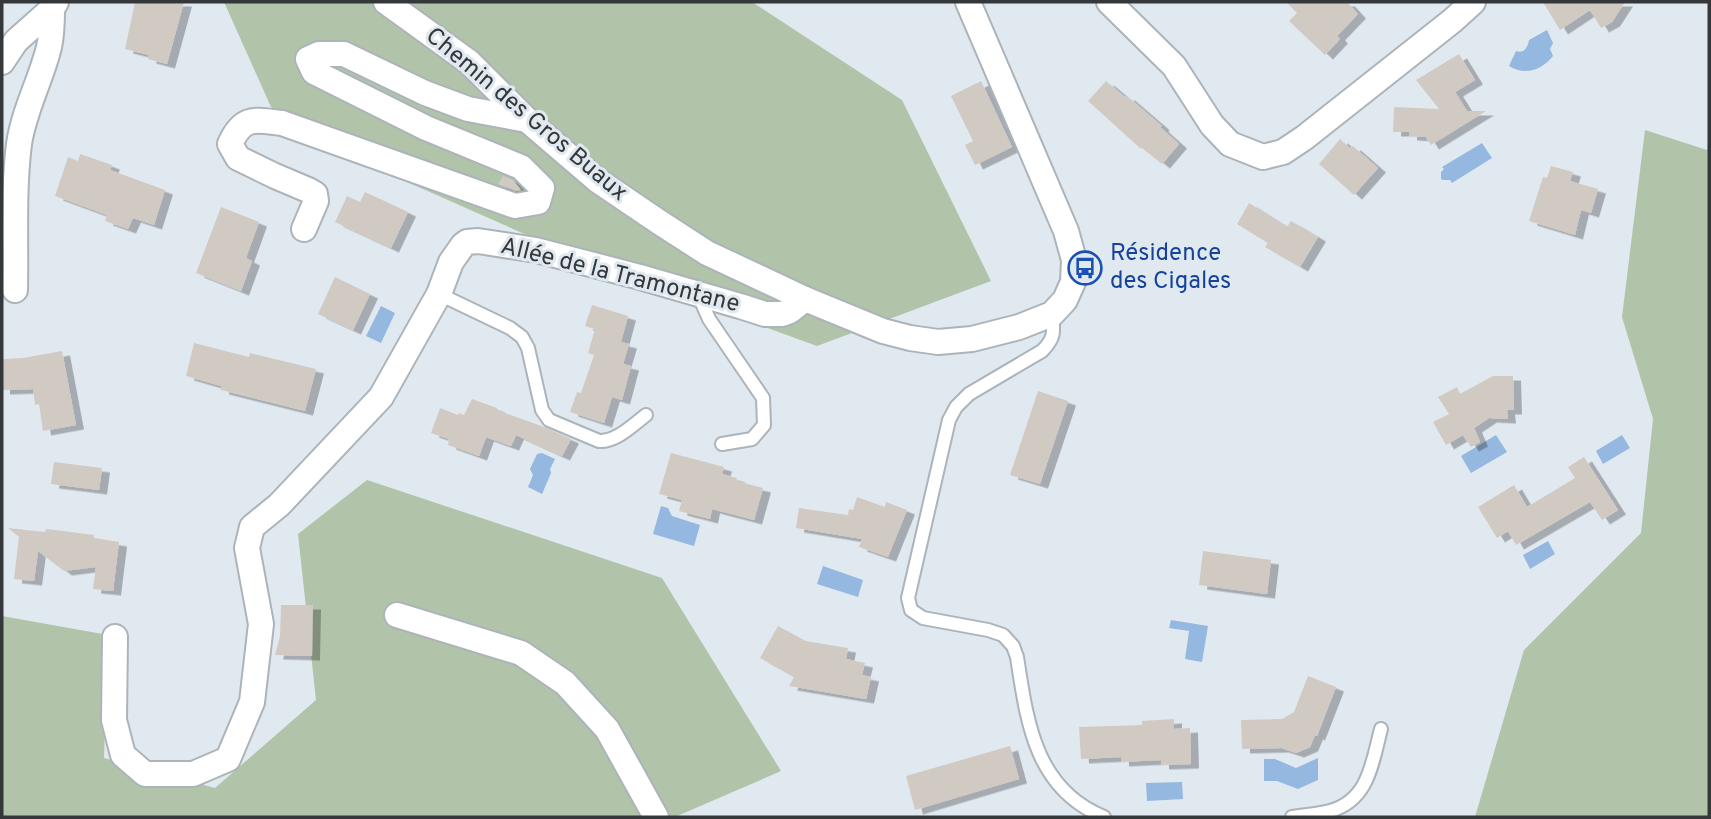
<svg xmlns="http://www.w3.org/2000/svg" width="1711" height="819" font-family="Overpass,sans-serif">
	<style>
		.green { fill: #b1c3a9 }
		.water { fill: #94b8e0 }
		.building { fill: #d1cac3; filter: url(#shadow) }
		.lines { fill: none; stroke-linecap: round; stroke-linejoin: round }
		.service-casing { stroke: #acb4ba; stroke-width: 16 }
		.minor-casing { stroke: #acb4ba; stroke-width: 28 }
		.service { stroke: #fff; stroke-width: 12 }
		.minor { stroke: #fff; stroke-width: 24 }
		.labels { text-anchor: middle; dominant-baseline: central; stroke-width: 6; stroke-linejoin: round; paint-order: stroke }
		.street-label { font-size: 24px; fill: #34383a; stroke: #e1e9f0 }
		.transit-label { font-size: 24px; fill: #164399; stroke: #e1e9f0; text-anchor: start }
	</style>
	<defs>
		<filter id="shadow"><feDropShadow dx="8" dy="4.5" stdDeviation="0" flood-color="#0004"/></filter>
	</defs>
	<rect width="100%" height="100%" fill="#e1e9f0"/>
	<g class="green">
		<polygon points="224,2 752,2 902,100 991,281 817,346 597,266 328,147 271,107"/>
		<polygon points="1645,130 1707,150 1709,140 1709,817 1475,817 1524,650 1641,533 1653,419 1622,317"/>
		<polygon points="367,480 662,578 781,771 675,817 2,817 2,616 108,635 104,758 215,788 316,700 298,534"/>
	</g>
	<g class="water">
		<path d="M1547 30 1553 43 1550 49 1553 56C1542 70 1525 76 1509 66L1516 51C1524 54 1528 47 1529 40Z"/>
		<polygon points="1482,143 1492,158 1452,183 1450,180 1443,180 1441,179 1441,172 1444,169 1442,167"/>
		<polygon points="381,306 395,313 381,343 366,336"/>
		<polygon points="1496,435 1507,452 1471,473 1461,456"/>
		<polygon points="1622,435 1630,448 1603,464 1596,451"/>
		<polygon points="542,453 555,459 550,469 551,473 542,494 528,487 533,475 530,469 537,454"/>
		<polygon points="661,506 668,508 672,516 700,525 694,546 653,534"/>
		<polygon points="1548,541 1555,554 1530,569 1523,555"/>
		<polygon points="823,566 863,580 858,597 817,584"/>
		<polygon points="1171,620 1208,626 1202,662 1185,659 1189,631 1169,628"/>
		<polygon points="1318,758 1318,780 1298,789 1277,781 1264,781 1264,759 1275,759 1296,768"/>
		<polygon points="1182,782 1183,799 1147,801 1146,783"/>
	</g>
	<g class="building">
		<polygon points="135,2 184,2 167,64 148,59 149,55 125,49"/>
		<polygon points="1286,2 1347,2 1358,14 1337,36 1340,39 1325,55 1289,21 1297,13"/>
		<polygon points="1543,2 1625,2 1612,22 1601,28 1590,10 1560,30"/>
		<polygon points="1459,54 1475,80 1455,92 1467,111 1486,111 1431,145 1426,137 1409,136 1409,132 1393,132 1394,107 1439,109 1416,80"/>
		<polygon points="981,81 1012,147 975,165 965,145 973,141 951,96"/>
		<polygon points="1106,81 1125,97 1127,96 1162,126 1160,127 1179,144 1162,164 1142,148 1141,149 1088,101"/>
		<polygon points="1340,139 1350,148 1353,146 1378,168 1354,195 1319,164"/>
		<polygon points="80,154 112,165 110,170 165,190 154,225 133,218 128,229 105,221 107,215 55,196 68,157 78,161"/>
		<polygon points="1551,166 1573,172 1570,181 1598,189 1591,213 1581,210 1575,235 1529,221 1543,177 1547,178"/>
		<polygon points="503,176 513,180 521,190 516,191 498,184"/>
		<polygon points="365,192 408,212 391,248 335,222 347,196 360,202"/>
		<polygon points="1249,203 1287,227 1291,221 1318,237 1300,267 1265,247 1268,243 1237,224"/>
		<polygon points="221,207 259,222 246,258 252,261 241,291 196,273"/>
		<polygon points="335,277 370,294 353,330 318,314"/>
		<polygon points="592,305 628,316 621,342 629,344 623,364 631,366 622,400 612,397 604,423 570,412 577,392 581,393 594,355 588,353 595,329 585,326"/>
		<polygon points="194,343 249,357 250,353 316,369 305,411 221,390 221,386 186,376"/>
		<polygon points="62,351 76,425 43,431 39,404 35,405 33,389 2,390 2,359 23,358"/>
		<polygon points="1493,376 1513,376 1514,410 1507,410 1508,419 1489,418 1474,428 1480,442 1471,447 1463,435 1446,445 1433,422 1449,414 1438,397 1457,387 1460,394"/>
		<polygon points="1038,391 1068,401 1040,484 1010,475"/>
		<polygon points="472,399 497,408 497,410 544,427 571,439 562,456 516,435 511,446 486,437 479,456 448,445 449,439 431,433 440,408 458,415 459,413 464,415"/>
		<polygon points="671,453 724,467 722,474 737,478 736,481 763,488 754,520 712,509 710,519 679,511 682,500 659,494"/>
		<polygon points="1584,457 1618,510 1602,520 1590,502 1516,545 1508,531 1497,538 1478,507 1514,485 1527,507 1575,478 1568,467"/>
		<polygon points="54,462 102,468 99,490 51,484"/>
		<polygon points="857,497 885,507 886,502 907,510 888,557 859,547 862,539 796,528 799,508 848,515 849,509 853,510"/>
		<polygon points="8,528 45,532 46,529 63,531 94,535 94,538 119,542 113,591 93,589 96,567 64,571 38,551 34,581 14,579 19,537"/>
		<polygon points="1203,551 1271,560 1267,594 1199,585"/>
		<polygon points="281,605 313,605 312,656 275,655 280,636"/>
		<polygon points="778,626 805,641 848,648 846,659 865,663 862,675 871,677 866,699 789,686 794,677 760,658"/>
		<polygon points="1308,676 1336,687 1317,736 1315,735 1310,747 1296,753 1281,748 1242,749 1241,720 1282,719 1294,712"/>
		<polygon points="1174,719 1174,729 1190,728 1191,764 1161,765 1161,760 1121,762 1121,757 1081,759 1079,727 1142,725 1142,721"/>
		<polygon points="1010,746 1019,779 915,810 906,776"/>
	</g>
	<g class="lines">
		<defs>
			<g id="service">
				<path d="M439 294 510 328 522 337 528 348 542 410 549 420 599 441C616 442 633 425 646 415"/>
				<polyline points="698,294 709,319 763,398 764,425 752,439 722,444"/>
				<path d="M1052 314C1054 332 1055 338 1042 351L969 394 956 407 949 420 908 598 911 610 923 618 988 630 1003 635 1013 646 1017 657C1027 722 1035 789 1104 817"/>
				<path d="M1292 817C1304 815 1318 814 1330 811 1369 800 1372 763 1381 729"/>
			</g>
			<g id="minor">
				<polyline points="386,2 469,62 527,120 597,180 659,222 707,253 805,299 883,331 910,338 938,342 972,339 1019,327 1052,314 1065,300 1073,282 1074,260 1066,231 968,2"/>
				<polyline points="1109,2 1174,66 1212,125 1230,144 1263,157 1283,152 1304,138 1452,21 1473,2"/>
				<polyline points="2,62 16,41 52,9 56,2"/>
				<path d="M304 229 316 201 315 194 308 190 275 176 238 158 230 144C243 115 255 120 282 123L515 206 538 202 542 188 521 167 426 128 314 72 308 59 319 54H344L425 93 468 109 527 120"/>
				<path d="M15 290C16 242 13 192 19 144 24 110 41 80 49 47 52 34 52 22 52 9"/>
				<polyline points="397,615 521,653 565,683 607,729 656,817"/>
				<polyline points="115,637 114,720 123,755 145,774 193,774 228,759 252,702 261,624 247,548 252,527 279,505 381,397 439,294 451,262 463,245 467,242 478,241 536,250 640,277 740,306 765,314 782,314 790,311 805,299"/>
			</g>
		</defs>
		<use href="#service" class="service-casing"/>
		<use href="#minor" class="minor-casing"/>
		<use href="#service" class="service"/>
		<use href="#minor" class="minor"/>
	</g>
	<defs>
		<symbol id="bus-ring" viewBox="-11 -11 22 22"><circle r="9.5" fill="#e1e9f0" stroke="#1a4fb4" stroke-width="1.5"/><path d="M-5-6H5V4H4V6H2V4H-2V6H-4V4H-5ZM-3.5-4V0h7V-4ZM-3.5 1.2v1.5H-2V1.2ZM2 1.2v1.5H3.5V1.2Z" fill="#1a4fb4"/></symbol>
	</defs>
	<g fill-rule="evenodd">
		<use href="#bus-ring" x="1066" y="249" width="38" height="38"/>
	</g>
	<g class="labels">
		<g class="street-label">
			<text transform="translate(526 115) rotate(40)">Chemin des Gros Buaux</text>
			<text transform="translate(620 276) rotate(14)">Allée de la Tramontane</text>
		</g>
		<g class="transit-label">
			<text x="1110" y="254">Résidence<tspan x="1110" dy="28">des Cigales</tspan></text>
		</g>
	</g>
	<rect width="1711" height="819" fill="none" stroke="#34383a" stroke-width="7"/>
</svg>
